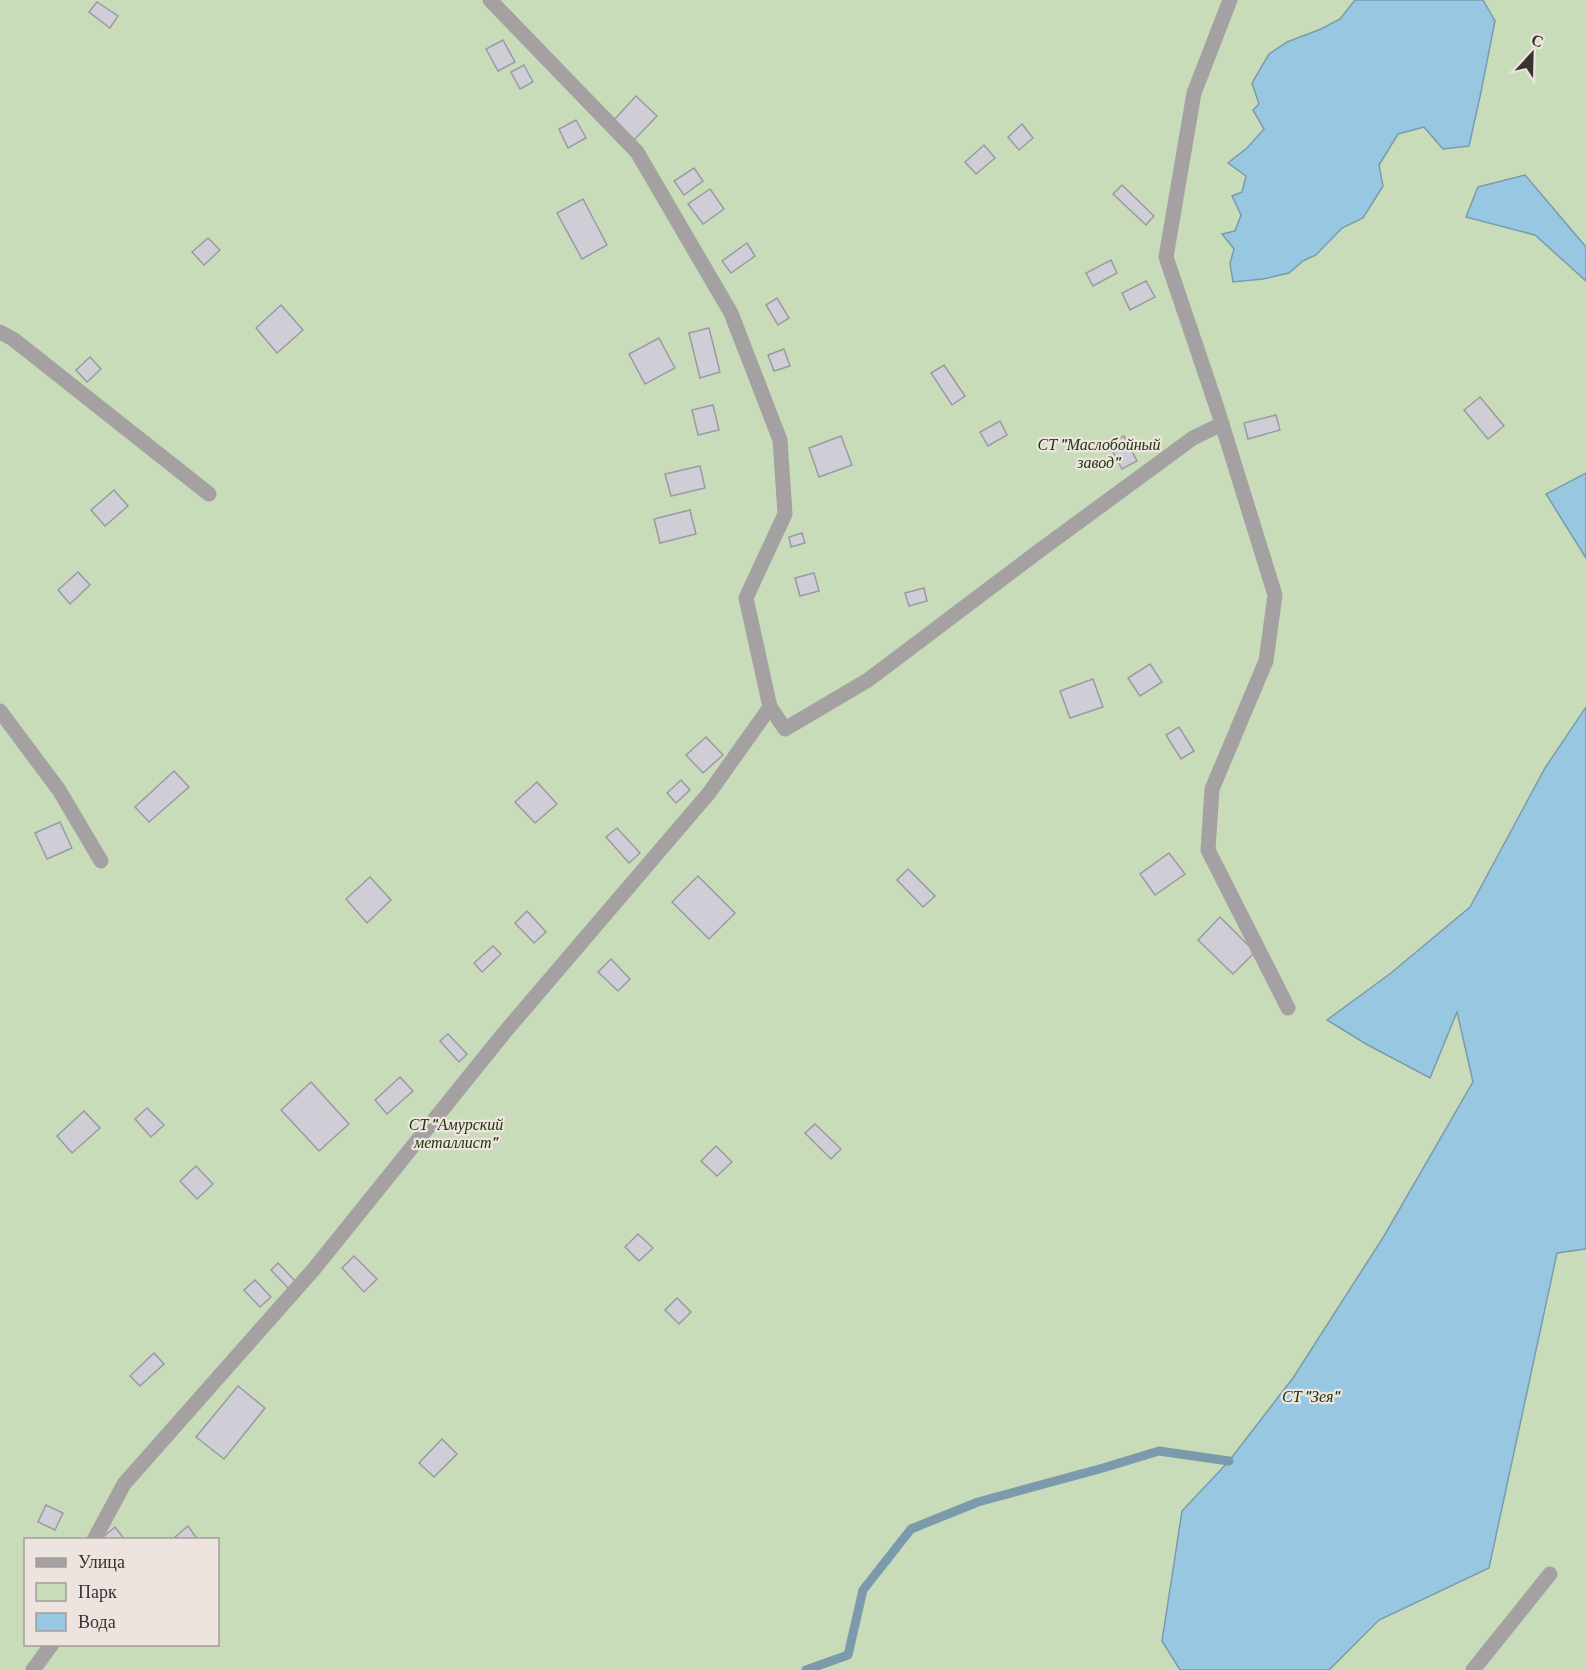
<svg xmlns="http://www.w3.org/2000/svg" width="1586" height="1670" font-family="'Crimson Pro',serif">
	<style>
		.green { fill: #c9dcba; fill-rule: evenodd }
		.water { fill: #98c7e1; stroke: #7b9bac; stroke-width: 1.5 }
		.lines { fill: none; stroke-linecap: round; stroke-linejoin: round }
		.stream { stroke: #7b9bac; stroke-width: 9 }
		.building { fill: #cfcdd6; stroke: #9b9aa2; stroke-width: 1.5 }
		.minor { stroke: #a5a1a2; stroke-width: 15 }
		.labels { text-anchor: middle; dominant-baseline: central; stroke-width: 4.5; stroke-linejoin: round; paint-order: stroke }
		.park-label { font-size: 16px; font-style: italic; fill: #22370a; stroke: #ede4df }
	</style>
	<rect width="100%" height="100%" fill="#ede4df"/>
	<path class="green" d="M0 0H1586V1670H0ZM26 1540H218V1644H26Z"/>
	<g class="water">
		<polygon points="1355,0 1483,0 1495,21 1481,92 1469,146 1443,149 1424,127 1398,134 1379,165 1383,186 1363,218 1342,228 1316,255 1303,261 1289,273 1263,279 1233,282 1230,263 1234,249 1222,234 1235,231 1241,215 1232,196 1242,192 1246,176 1228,163 1247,148 1264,129 1253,110 1259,104 1252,83 1269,54 1287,42 1321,29 1340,19"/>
		<polygon points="1525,175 1586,247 1586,281 1535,235 1466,217 1478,187"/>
		<polygon points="1586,473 1586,558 1546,494"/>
		<polygon points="1586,707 1586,1249 1557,1253 1489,1568 1379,1620 1329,1670 1180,1670 1162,1641 1182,1511 1229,1461 1293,1378 1384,1236 1473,1082 1457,1012 1430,1078 1366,1044 1327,1020 1391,973 1470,907 1545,768"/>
	</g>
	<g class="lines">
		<polyline class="stream" points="806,1670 848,1655 863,1590 911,1529 978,1502 1103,1468 1159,1451 1229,1461"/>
	</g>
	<g class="building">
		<polygon points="97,2 118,16 110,28 89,12"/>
		<polygon points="503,40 515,62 498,71 486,49"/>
		<polygon points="524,65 533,82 520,89 511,72"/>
		<polygon points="636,96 657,116 634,140 613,121"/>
		<polygon points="576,120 586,138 568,148 559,129"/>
		<polygon points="1022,124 1033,138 1019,150 1008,137"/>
		<polygon points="984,145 995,158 976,174 965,162"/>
		<polygon points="694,168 703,181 684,195 674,181"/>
		<polygon points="1122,185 1154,216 1146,225 1113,194"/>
		<polygon points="710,189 724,209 703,224 688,204"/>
		<polygon points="583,199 607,245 582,259 557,213"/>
		<polygon points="208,238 220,250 204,265 192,252"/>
		<polygon points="747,243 755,256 731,273 722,261"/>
		<polygon points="1111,260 1117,273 1093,286 1086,273"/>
		<polygon points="1146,281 1155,297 1130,310 1122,293"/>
		<polygon points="777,298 789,318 778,325 766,305"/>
		<polygon points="281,305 303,330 277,353 256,328"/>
		<polygon points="709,328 720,372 700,378 689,333"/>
		<polygon points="659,338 675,368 645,384 629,354"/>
		<polygon points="784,349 790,366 774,371 768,355"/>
		<polygon points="90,357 101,369 87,382 76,370"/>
		<polygon points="944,365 965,396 952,405 931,373"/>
		<polygon points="1480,397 1504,426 1488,439 1464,410"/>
		<polygon points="713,405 719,430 698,435 692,410"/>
		<polygon points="1276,415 1280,430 1248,439 1244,423"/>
		<polygon points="1000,421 1007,435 988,446 980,432"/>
		<polygon points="841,436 852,465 819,477 809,448"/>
		<polygon points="1124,436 1137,461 1122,469 1109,444"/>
		<polygon points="700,466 705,488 671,496 665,474"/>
		<polygon points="114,490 128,506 105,526 91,510"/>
		<polygon points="690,510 696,534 660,543 654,519"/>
		<polygon points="802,533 805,543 791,547 789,537"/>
		<polygon points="78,572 90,585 70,604 58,590"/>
		<polygon points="814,573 819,591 800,596 795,578"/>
		<polygon points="924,588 927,601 909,606 905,593"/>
		<polygon points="1150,664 1162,682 1140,696 1128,678"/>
		<polygon points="1093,679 1103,707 1070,718 1060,691"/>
		<polygon points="1179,727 1194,751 1181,759 1166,735"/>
		<polygon points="706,737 723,755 703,773 686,755"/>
		<polygon points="174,771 189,787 149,822 135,807"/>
		<polygon points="681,780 690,790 676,803 667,793"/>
		<polygon points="537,782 557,804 535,823 515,802"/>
		<polygon points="60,822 72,848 47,859 35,833"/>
		<polygon points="617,828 640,853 629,863 606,837"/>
		<polygon points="1169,853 1185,874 1155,895 1140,874"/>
		<polygon points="908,869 935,896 923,907 897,880"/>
		<polygon points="698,876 735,913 709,939 672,902"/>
		<polygon points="370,877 391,900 367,923 346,899"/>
		<polygon points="527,911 546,932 534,943 515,923"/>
		<polygon points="1220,917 1255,952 1233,974 1198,940"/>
		<polygon points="493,946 501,954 482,972 474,963"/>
		<polygon points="611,959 630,979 618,991 598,972"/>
		<polygon points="448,1034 467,1054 459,1062 440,1041"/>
		<polygon points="400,1077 413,1091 387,1114 375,1100"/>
		<polygon points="311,1082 349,1124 319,1151 281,1110"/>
		<polygon points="147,1108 164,1125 151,1137 135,1119"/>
		<polygon points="84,1111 100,1128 72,1153 57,1136"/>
		<polygon points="815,1124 841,1149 831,1159 805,1133"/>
		<polygon points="716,1146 732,1162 717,1176 701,1161"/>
		<polygon points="196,1166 213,1184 197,1199 180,1181"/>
		<polygon points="638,1234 653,1248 639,1261 625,1247"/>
		<polygon points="354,1256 377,1279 364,1292 342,1268"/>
		<polygon points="278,1263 297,1283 290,1290 271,1270"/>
		<polygon points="255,1280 271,1297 260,1307 244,1290"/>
		<polygon points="677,1298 691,1312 679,1324 665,1310"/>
		<polygon points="154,1353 164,1364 140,1386 130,1376"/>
		<polygon points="238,1386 265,1408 224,1459 196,1437"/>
		<polygon points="442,1439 457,1454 434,1477 419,1463"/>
		<polygon points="46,1505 63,1513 55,1530 38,1522"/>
		<polygon points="188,1526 198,1540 178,1540 175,1537"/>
		<polygon points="115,1527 125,1540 105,1540 103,1537"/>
	</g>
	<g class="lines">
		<g class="minor">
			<polyline points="1230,0 1194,93 1166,257 1217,408 1275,595 1266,661 1212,789 1208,850 1288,1008"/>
			<polyline points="0,332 13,339 209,494"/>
			<polyline points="770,707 785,729 868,680 1035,554 1193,438 1222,424"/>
			<polyline points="0,711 59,790 101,861"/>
			<polyline points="94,1540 124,1484 314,1269 504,1033 709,793 770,707 746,598 785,514 780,440 731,313 637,152 490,0"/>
			<polyline points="33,1670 52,1644"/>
			<polyline points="1473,1670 1550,1574"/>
		</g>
	</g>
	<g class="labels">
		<g class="park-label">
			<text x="1099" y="444">СТ "Маслобойный<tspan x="1099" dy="18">завод"</tspan></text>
			<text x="456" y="1124">СТ "Амурский<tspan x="456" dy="18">металлист"</tspan></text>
			<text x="1311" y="1396">СТ "Зея"</text>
		</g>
	</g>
	<rect x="24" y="1538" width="195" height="108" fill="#ede4df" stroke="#a49d99" stroke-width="1.5"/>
	<rect x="36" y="1558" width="30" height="9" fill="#a5a1a2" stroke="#a49d99" stroke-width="1.5"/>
	<text x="78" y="1568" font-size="18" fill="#363331">Улица</text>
	<rect x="36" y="1583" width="30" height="18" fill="#c9dcba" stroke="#a49d99" stroke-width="1.5"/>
	<text x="78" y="1598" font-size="18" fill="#363331">Парк</text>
	<rect x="36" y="1613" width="30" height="18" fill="#98c7e1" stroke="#a49d99" stroke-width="1.5"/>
	<text x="78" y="1628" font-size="18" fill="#363331">Вода</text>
	<g transform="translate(1532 54) rotate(22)" stroke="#ede4df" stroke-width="4.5" paint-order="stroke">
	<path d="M0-4.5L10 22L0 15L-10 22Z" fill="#363331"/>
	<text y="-9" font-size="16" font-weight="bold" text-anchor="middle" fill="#363331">С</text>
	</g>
</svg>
